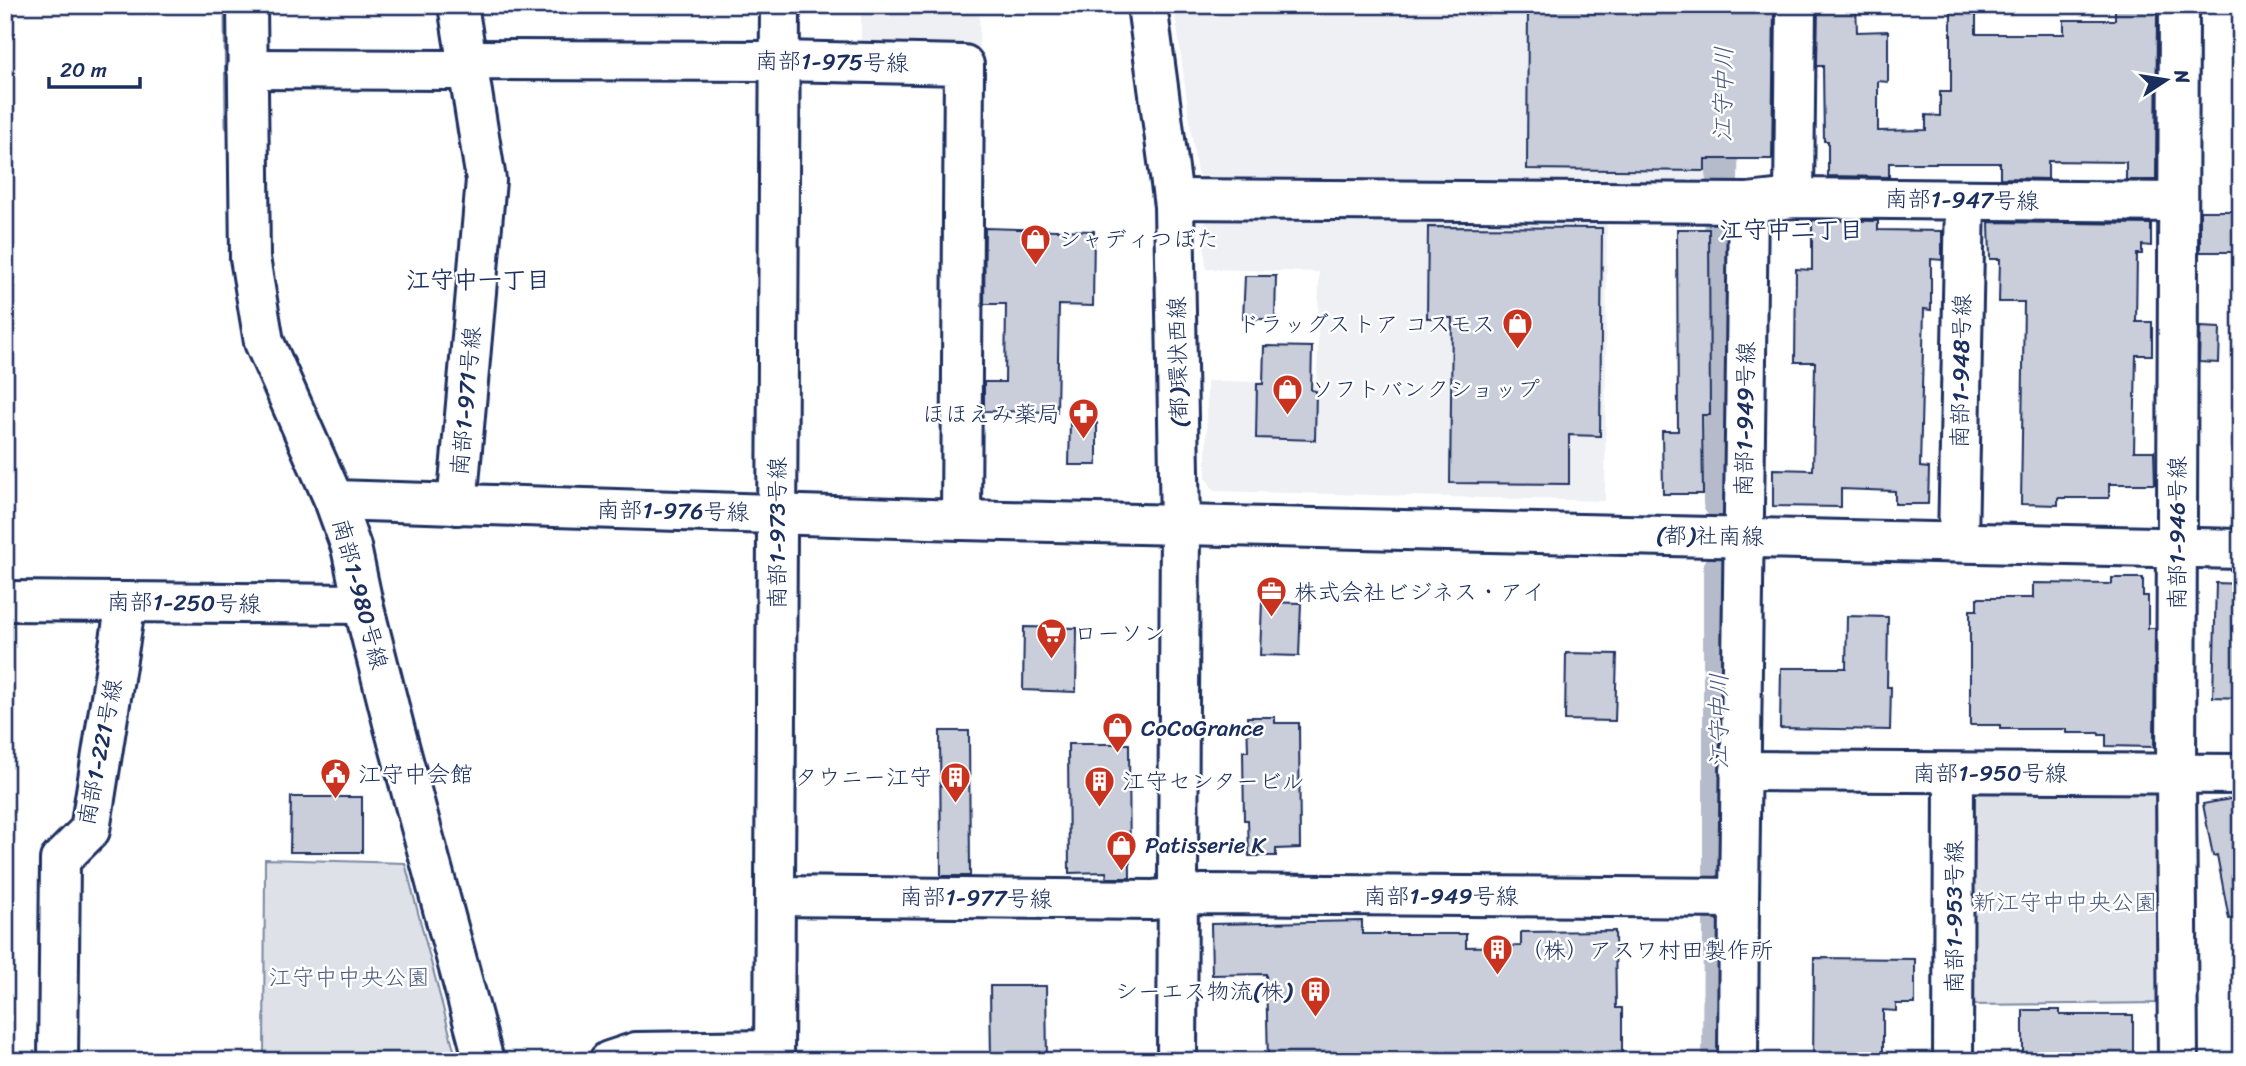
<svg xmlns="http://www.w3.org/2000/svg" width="2246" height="1066" font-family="Sriracha,'Klee One',sans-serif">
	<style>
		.built { fill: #eff0f4 }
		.green { fill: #dee1e7; stroke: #7c88a2; stroke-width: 2 }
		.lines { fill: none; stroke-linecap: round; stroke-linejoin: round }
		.stream { stroke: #77839f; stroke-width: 9 }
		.canal { stroke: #b5bbca; stroke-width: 32 }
		.building { fill: #caceda; stroke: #1b2f5e; stroke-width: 2 }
		.minor-casing { stroke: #1b2f5e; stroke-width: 44 }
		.minor { stroke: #fff; stroke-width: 38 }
		.labels { text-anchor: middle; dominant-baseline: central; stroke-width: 5; stroke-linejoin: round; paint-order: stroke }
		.street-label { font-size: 23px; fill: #1b2f5e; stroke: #fff }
		.poi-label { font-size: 23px; fill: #1b2f5e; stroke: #fff; text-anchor: start }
		.park-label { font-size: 23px; fill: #4c5c80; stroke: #fff }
		.water-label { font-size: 24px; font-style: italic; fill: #49597e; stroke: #fff }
		.neighbourhood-label { font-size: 24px; font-weight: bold; fill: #1b2f5e; stroke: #fff }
	</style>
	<rect width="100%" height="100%" fill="#fff"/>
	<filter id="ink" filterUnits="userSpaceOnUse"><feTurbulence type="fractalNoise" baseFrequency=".0143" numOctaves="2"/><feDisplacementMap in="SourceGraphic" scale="14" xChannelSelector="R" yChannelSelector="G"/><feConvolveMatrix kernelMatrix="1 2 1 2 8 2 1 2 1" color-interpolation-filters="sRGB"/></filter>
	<g filter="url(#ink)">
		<g class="built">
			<polygon points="861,5 980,5 979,49 861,49"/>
			<polygon points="1174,5 1719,5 1717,185 1209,181 1197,174"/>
			<polygon points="1211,217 1607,219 1605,501 1214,491 1206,478 1207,381 1317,383 1319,272 1206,269 1203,225"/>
		</g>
		<g class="green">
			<polygon points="1977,788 2152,788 2162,800 2164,1003 1968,1005 1968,800"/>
			<polygon points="265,859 405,863 457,1061 264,1061"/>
		</g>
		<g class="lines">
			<polyline class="stream" points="228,18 229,126"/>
			<g class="canal">
				<polyline points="1722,184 1723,115"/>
				<polyline points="1719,503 1720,228"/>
				<polyline points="1719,873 1719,569"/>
				<polyline points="1718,1061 1719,923"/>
			</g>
		</g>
		<g class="building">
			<polygon points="1528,5 1774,5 1772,159 1705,159 1705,171 1527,169"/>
			<polygon points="1818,5 1856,5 1857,32 1888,31 1888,82 1878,81 1878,131 1926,130 1926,115 1940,116 1940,92 1951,92 1951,5 1976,5 1976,34 2064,34 2064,20 2115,20 2115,5 2157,5 2156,180 2126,180 2126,162 2048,161 2048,179 2000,178 2000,163 1889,163 1889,177 1828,176 1828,141 1824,141 1823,66 1817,66"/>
			<rect x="2200" y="211" width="41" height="41"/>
			<polygon points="1812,220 1878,221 1878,230 1942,231 1942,260 1931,259 1931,310 1924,309 1920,467 1929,468 1928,504 1895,504 1895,491 1841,489 1841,507 1773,506 1773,469 1813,470 1815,362 1795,362 1796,269 1812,270"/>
			<polygon points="1989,222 2151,224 2151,246 2142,245 2142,254 2137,254 2136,322 2152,322 2152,355 2136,355 2134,451 2154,451 2155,484 2109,484 2109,498 2058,498 2058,505 2021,504 2024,302 1999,302 2000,259 1990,259"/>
			<polygon points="1428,227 1602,228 1600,436 1569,435 1569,484 1450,483 1452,318 1427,318"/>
			<polygon points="985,228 1094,231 1093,306 1059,305 1057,412 984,411 984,382 1005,382 1006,304 984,304"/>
			<polygon points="1677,229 1709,229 1710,415 1702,415 1703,494 1663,494 1662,431 1678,431"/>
			<polygon points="1245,276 1276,276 1275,319 1243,319"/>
			<polygon points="2200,327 2220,328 2219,363 2199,362"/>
			<polygon points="1264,346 1312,347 1311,390 1316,391 1315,440 1256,438 1257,384 1263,384"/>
			<polygon points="1070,423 1097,423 1097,465 1069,465"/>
			<polygon points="2112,578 2143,578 2143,596 2148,596 2148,628 2155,628 2154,747 2106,746 2106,735 2099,735 2099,733 2066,733 2066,729 2000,729 2000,725 1970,725 1970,610 1977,610 1977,598 2033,598 2033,583 2112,584"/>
			<polygon points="2216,583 2241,584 2241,698 2213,697"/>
			<polygon points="1262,602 1301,603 1299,656 1260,655"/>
			<polygon points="1847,616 1888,617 1887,687 1891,687 1890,730 1780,728 1781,668 1846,668"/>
			<polygon points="1024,627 1077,628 1076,692 1023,690"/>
			<polygon points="1566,653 1617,654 1615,721 1565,720"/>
			<polygon points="1247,717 1275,717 1275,723 1299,723 1300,848 1276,849 1276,856 1249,856 1248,820 1244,820 1243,751 1248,751"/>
			<polygon points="940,731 969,731 970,876 941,876"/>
			<polygon points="1068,744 1129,744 1130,878 1107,878 1106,872 1069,873"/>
			<polygon points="291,797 362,797 362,852 290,852"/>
			<polygon points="2241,797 2241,918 2229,919 2217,855 2213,856 2203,804"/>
			<polygon points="1362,921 1362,934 1466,934 1466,947 1521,946 1521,932 1615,931 1616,1008 1622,1008 1622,1061 1268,1061 1266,974 1212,975 1211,924"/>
			<polygon points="1814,958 1915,959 1915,1004 1896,1004 1896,1011 1883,1010 1883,1061 1813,1061"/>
			<polygon points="990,986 1046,986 1047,1061 991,1061"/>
			<polygon points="2023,1010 2060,1010 2060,1015 2133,1015 2133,1061 2023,1061"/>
		</g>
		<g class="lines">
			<defs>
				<g id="minor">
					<polyline points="247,5 250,258 264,342 334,500 351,547 363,604 394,727 484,1061"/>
					<polyline points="1147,5 1174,206 1180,525 1177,1061"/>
					<polyline points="247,69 451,70 479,60 780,61 964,65 961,520"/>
					<polyline points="1794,198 1796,5"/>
					<polyline points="1748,203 1794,198 2178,202"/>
					<polyline points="334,500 961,520 2241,549"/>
					<polyline points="457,505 486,180 458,5"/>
					<polyline points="1958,541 1965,201"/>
					<polyline points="5,601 363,604"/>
					<polyline points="1740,771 2241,774"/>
					<polyline points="775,896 1152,900 1202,894 1739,898 1748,203 1174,199"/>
					<polyline points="58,1061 60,860 90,830 126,602"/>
					<polyline points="609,1061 636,1052 774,1050"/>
					<polyline points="774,1061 780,5"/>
					<polyline points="1738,1061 1739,898"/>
					<polyline points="1953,1061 1954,773"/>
					<polyline points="2178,1061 2176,774 2179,5"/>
				</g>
			</defs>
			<use href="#minor" class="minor-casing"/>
			<use href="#minor" class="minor"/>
		</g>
	</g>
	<defs>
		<symbol id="shop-pin" viewBox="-11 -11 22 30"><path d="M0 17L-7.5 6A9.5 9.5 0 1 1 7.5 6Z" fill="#c8321e" stroke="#fff"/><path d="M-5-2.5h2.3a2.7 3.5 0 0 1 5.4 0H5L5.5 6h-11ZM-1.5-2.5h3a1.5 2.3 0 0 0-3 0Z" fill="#fff"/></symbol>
		<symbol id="pharmacy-pin" viewBox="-11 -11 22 30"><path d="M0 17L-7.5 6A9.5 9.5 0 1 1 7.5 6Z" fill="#c8321e" stroke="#fff"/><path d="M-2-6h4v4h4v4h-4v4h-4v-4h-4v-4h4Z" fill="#fff"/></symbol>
		<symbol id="office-pin" viewBox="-11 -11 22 30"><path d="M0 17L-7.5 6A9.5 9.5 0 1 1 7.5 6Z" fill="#c8321e" stroke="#fff"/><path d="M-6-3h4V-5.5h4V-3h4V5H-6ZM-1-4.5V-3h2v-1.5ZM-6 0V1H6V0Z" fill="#fff"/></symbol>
		<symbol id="supermarket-pin" viewBox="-11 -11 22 30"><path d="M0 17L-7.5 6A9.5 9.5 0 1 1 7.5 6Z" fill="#c8321e" stroke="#fff"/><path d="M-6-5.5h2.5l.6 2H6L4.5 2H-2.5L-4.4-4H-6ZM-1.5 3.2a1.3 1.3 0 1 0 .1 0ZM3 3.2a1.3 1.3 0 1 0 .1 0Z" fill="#fff"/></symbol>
		<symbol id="civic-pin" viewBox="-11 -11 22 30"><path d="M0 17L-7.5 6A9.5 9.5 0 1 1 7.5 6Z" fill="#c8321e" stroke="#fff"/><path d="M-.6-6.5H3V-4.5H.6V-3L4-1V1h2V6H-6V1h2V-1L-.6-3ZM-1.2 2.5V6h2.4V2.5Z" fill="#fff"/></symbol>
		<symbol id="building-pin" viewBox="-11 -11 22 30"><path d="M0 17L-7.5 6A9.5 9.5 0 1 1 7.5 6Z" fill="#c8321e" stroke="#fff"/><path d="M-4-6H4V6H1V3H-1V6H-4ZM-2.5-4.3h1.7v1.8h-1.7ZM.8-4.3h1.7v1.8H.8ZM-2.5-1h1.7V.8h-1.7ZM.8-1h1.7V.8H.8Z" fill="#fff"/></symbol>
	</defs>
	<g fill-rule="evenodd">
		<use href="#shop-pin" x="1018" y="222" width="35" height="47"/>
		<use href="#shop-pin" x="1500" y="306" width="35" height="47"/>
		<use href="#shop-pin" x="1270" y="372" width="35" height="47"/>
		<use href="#pharmacy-pin" x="1066" y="396" width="35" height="47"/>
		<use href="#office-pin" x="1254" y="574" width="35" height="47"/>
		<use href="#supermarket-pin" x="1034" y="616" width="35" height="47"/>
		<use href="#shop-pin" x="1100" y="710" width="35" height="47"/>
		<use href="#civic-pin" x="318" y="756" width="35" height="47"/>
		<use href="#building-pin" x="938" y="760" width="35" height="47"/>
		<use href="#building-pin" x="1082" y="764" width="35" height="47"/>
		<use href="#shop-pin" x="1104" y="828" width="35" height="47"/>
		<use href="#building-pin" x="1480" y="932" width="35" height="47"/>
		<use href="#building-pin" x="1298" y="974" width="35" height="47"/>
	</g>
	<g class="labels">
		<g class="street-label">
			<text transform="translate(832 62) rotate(1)">南部1-975号線</text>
			<text transform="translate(1962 200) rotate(1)">南部1-947号線</text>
			<text transform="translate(1178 362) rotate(-91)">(都)環状西線</text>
			<text transform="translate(1961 371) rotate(-89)">南部1-948号線</text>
			<text transform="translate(466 401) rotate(-85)">南部1-971号線</text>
			<text transform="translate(1745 419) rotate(-89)">南部1-949号線</text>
			<text transform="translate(673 511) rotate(1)">南部1-976号線</text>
			<text transform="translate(777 533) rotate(-90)">南部1-973号線</text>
			<text transform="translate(2177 533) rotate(-90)">南部1-946号線</text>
			<text transform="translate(1710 536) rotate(1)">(都)社南線</text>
			<text transform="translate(360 594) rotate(75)">南部1-980号線</text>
			<text transform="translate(184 603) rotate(1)">南部1-250号線</text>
			<text transform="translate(100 752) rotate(-79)">南部1-221号線</text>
			<text x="1990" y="773">南部1-950号線</text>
			<text x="1441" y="896">南部1-949号線</text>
			<text transform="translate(976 898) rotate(1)">南部1-977号線</text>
			<text transform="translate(1954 917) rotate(-90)">南部1-953号線</text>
		</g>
		<g class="poi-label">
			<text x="1058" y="239">シャディつぼた</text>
			<text x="1495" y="324" text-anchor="end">ドラッグストア コスモス</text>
			<text x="1311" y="389">ソフトバンクショップ</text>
			<text x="1060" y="414" text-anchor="end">ほほえみ薬局</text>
			<text x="1294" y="592">株式会社ビジネス・アイ</text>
			<text x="1074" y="633">ローソン</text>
			<text x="1141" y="728">CoCoGrance</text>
			<text x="358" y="774">江守中会館</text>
			<text x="932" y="777" text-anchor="end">タウニー江守</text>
			<text x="1122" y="781">江守センタービル</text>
			<text x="1145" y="845">Patisserie K</text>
			<text x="1520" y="950">（株）アスワ村田製作所</text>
			<text x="1292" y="991" text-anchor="end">シーエス物流(株)</text>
		</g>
		<g class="park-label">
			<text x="2065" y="902">新江守中中央公園</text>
			<text x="349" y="977">江守中中央公園</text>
		</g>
		<g class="water-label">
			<text transform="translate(1723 94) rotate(-89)">江守中川</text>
			<text transform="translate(1719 721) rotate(-90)">江守中川</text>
		</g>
		<g class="neighbourhood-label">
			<text x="1791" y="230">江守中二丁目</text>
			<text x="478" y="280">江守中一丁目</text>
		</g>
	</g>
	<rect width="2246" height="1066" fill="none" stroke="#fff" stroke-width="28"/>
	<rect x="14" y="14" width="2218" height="1038" fill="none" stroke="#1b2f5e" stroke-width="2.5" filter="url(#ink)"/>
	<g transform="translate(2166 80) rotate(78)" stroke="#ffffff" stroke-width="5" paint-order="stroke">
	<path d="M0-5L12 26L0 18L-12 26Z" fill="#1b2f5e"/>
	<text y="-10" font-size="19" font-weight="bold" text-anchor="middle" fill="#1b2f5e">N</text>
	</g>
	<path d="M49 77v10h91v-10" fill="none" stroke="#1b2f5e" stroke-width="3.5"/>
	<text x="60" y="77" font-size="21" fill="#1b2f5e" stroke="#ffffff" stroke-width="5" paint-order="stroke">20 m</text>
</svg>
